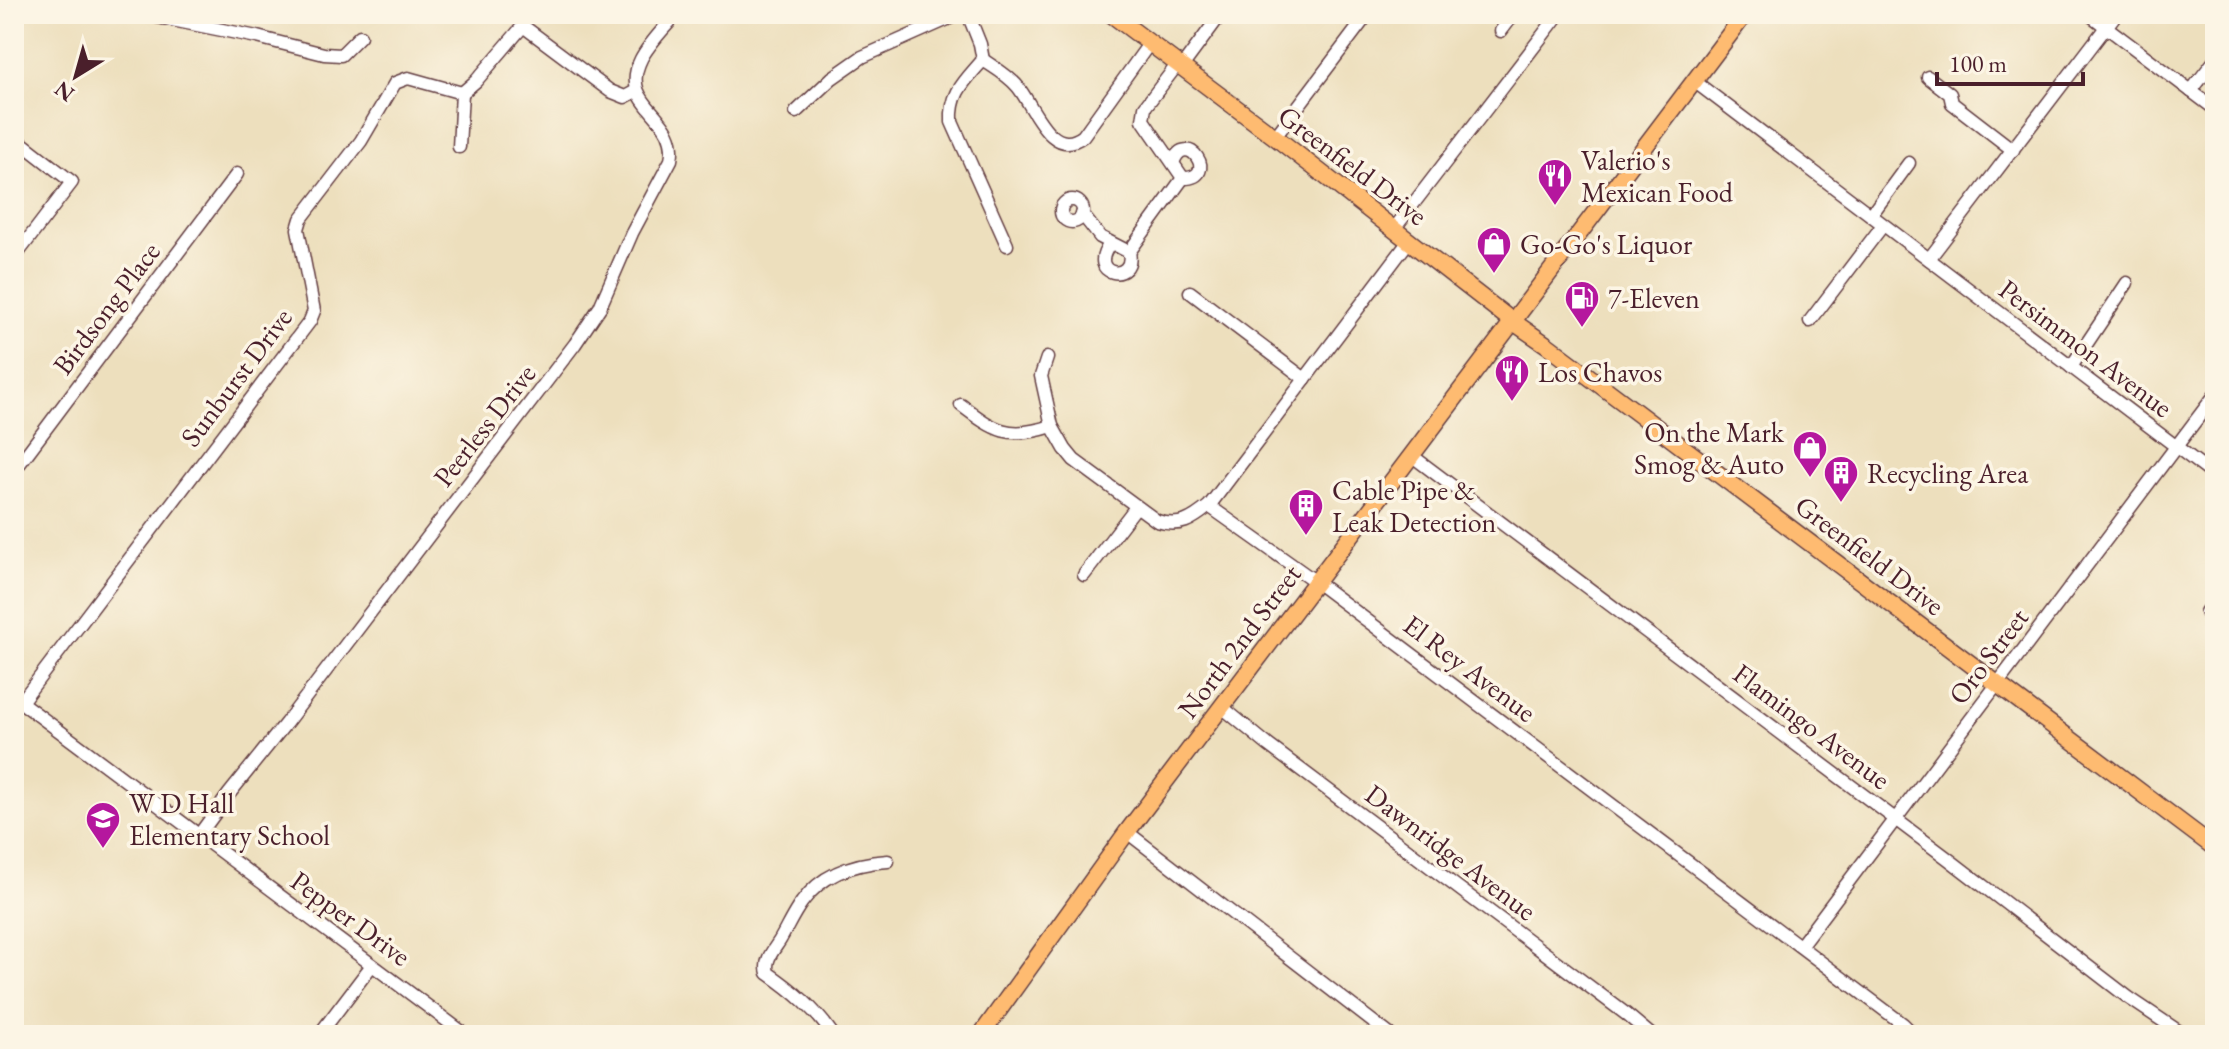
<svg xmlns="http://www.w3.org/2000/svg" width="2229" height="1049" font-family="'EB Garamond',serif">
	<style>
		.lines { fill: none; stroke-linecap: round; stroke-linejoin: round }
		.minor-casing { stroke: #623c41; stroke-width: 15 }
		.major-casing { stroke: #623c41; stroke-width: 19 }
		.minor { stroke: #fff; stroke-width: 12 }
		.major { stroke: #febb71; stroke-width: 16 }
		.labels { text-anchor: middle; dominant-baseline: central; stroke-width: 7; stroke-linejoin: round; paint-order: stroke }
		.poi-label { font-size: 28px; fill: #4a1f2b; stroke: #fcf5e5; text-anchor: start }
		.street-label { font-size: 28px; fill: #4a1f2b; stroke: #fcf5e5 }
	</style>
	<rect width="100%" height="100%" fill="#fcf5e5"/>
	<filter id="ink" filterUnits="userSpaceOnUse"><feTurbulence type="fractalNoise" baseFrequency=".0125" numOctaves="2"/><feDisplacementMap in="SourceGraphic" scale="16" xChannelSelector="R" yChannelSelector="G"/><feConvolveMatrix kernelMatrix="1 2 1 2 8 2 1 2 1" color-interpolation-filters="sRGB"/></filter>
	<filter id="wash" filterUnits="userSpaceOnUse"><feTurbulence type="fractalNoise" baseFrequency=".006" numOctaves="4" result="noise"/><feDisplacementMap in="SourceGraphic" scale="32" xChannelSelector="R" yChannelSelector="G"/><feGaussianBlur stdDeviation="1.8" result="paint"/><feColorMatrix in="noise" values="0 0 0 0 0 0 0 0 0 0 0 0 0 0 0 0 0 1.4 0 .05"/><feComposite in="paint" operator="in"/></filter>
	<g filter="url(#wash)">
		<rect width="100%" height="100%" fill="#eddfbd"/>
	</g>
	<g filter="url(#ink)">
		<g class="lines">
			<defs>
				<g id="minor">
					<polyline points="142,14 257,37 324,54 341,55 360,36"/>
					<path d="M968 14 980 44 983 60C965 81 950 93 952 122L1007 245"/>
					<polyline points="2089,14 2215,109"/>
					<polyline points="1501,31 1514,14"/>
					<path d="M983 60C995 68 1008 75 1018 87 1033 105 1051 160 1083 136L1149 44"/>
					<polyline points="1181,68 1221,14"/>
					<polyline points="1928,77 1950,94 1952,103 2013,150"/>
					<polyline points="1694,81 2215,476"/>
					<polyline points="2191,91 2215,60"/>
					<polyline points="462,93 476,81 523,26 610,91 625,97 636,91"/>
					<polyline points="796,112 832,78 862,57 959,14"/>
					<polyline points="14,137 72,182 14,258"/>
					<polyline points="1275,137 1368,14"/>
					<path d="M1173 163C1186 127 1221 179 1183 178"/>
					<circle cx="1072" cy="211" r="11"/>
					<polyline points="1082,214 1100,237 1129,252 1183,178 1143,120 1145,107 1177,65"/>
					<polyline points="1871,215 1909,163"/>
					<polyline points="1394,229 1559,14"/>
					<path d="M1110 244C1085 276 1136 284 1129 252"/>
					<polyline points="1929,259 2116,14"/>
					<polyline points="1190,292 1305,379"/>
					<polyline points="1810,321 1883,225"/>
					<path d="M1047 358 1041 376 1052 426 1065 449 1074 460 1157 521C1180 528 1192 520 1209 506L1409 241"/>
					<polyline points="2071,367 2127,283"/>
					<path d="M961 405C995 431 1009 440 1052 426"/>
					<polyline points="1411,455 1947,858 2129,998 2184,1035"/>
					<polyline points="14,471 237,174"/>
					<polyline points="1209,506 1316,582 1903,1024 1914,1035"/>
					<polyline points="1084,575 1136,507"/>
					<polyline points="2206,612 2215,600"/>
					<polyline points="14,697 466,1035"/>
					<polyline points="21,702 310,321 314,311 298,229 301,219 361,141 395,83 408,78 462,93 459,147"/>
					<polyline points="1222,707 1268,745 1626,1014 1651,1035"/>
					<polyline points="1127,832 1390,1035"/>
					<path d="M199 835 229 794 286 723 575 344 600 307 632 233 671 160C681 114 617 107 641 59 649 43 665 28 676 14"/>
					<polyline points="1800,946 2215,395"/>
					<polyline points="319,1035 372,965"/>
					<path d="M833 1035C815 1009 794 991 768 973 764 960 773 951 780 940 787 928 793 914 802 902 822 874 855 863 888 861"/>
					<polyline points="1993,1035 2030,1035"/>
				</g>
				<g id="major">
					<polyline points="1111,14 1275,137 1512,321 1547,345 2215,848"/>
					<polyline points="981,1035 1127,832 1745,14"/>
				</g>
			</defs>
			<use href="#minor" class="minor-casing"/>
			<use href="#major" class="major-casing"/>
			<use href="#minor" class="minor"/>
			<use href="#major" class="major"/>
		</g>
	</g>
	<defs>
		<symbol id="restaurant-pin" viewBox="-11 -11 22 30"><path d="M0 17L-7.5 6A9.5 9.5 0 1 1 7.5 6Z" fill="#b5179e" stroke="#fcf5e5"/><path d="M-5-6h1v4h1v-4h1v4h1v-4h1v5L-1.5 .5V6h-2V.5L-5-1ZM5-6V6H3V1.5H1.5Q1.5-4 5-6Z" fill="#fff"/></symbol>
		<symbol id="shop-pin" viewBox="-11 -11 22 30"><path d="M0 17L-7.5 6A9.5 9.5 0 1 1 7.5 6Z" fill="#b5179e" stroke="#fcf5e5"/><path d="M-5-2.5h2.3a2.7 3.5 0 0 1 5.4 0H5L5.5 6h-11ZM-1.5-2.5h3a1.5 2.3 0 0 0-3 0Z" fill="#fff"/></symbol>
		<symbol id="fuel-pin" viewBox="-11 -11 22 30"><path d="M0 17L-7.5 6A9.5 9.5 0 1 1 7.5 6Z" fill="#b5179e" stroke="#fcf5e5"/><path d="M-5.5-6h7V0h2V4h1.3V-2.5L3-4.5l.8-.8L6-3V5H2.5V1h-1V6h-7ZM-4.2-4.7v3.2H.2V-4.7Z" fill="#fff"/></symbol>
		<symbol id="building-pin" viewBox="-11 -11 22 30"><path d="M0 17L-7.5 6A9.5 9.5 0 1 1 7.5 6Z" fill="#b5179e" stroke="#fcf5e5"/><path d="M-4-6H4V6H1V3H-1V6H-4ZM-2.5-4.3h1.7v1.8h-1.7ZM.8-4.3h1.7v1.8H.8ZM-2.5-1h1.7V.8h-1.7ZM.8-1h1.7V.8H.8Z" fill="#fff"/></symbol>
		<symbol id="school-pin" viewBox="-11 -11 22 30"><path d="M0 17L-7.5 6A9.5 9.5 0 1 1 7.5 6Z" fill="#b5179e" stroke="#fcf5e5"/><path d="M0-5L7-2L0 1L-7-2ZM-4 1L0 2.5L4 1V4Q0 6-4 4Z" fill="#fff"/></symbol>
	</defs>
	<g fill-rule="evenodd">
		<use href="#restaurant-pin" x="1535" y="156" width="40" height="54"/>
		<use href="#shop-pin" x="1474" y="224" width="40" height="54"/>
		<use href="#fuel-pin" x="1562" y="278" width="40" height="54"/>
		<use href="#restaurant-pin" x="1492" y="352" width="40" height="54"/>
		<use href="#shop-pin" x="1790" y="428" width="40" height="54"/>
		<use href="#building-pin" x="1821" y="453" width="40" height="54"/>
		<use href="#building-pin" x="1286" y="486" width="40" height="54"/>
		<use href="#school-pin" x="83" y="799" width="40" height="54"/>
	</g>
	<g class="labels">
		<g class="poi-label">
			<text x="1581" y="160">Valerio's<tspan x="1581" dy="32">Mexican Food</tspan></text>
			<text x="1520" y="244">Go-Go's Liquor</text>
			<text x="1608" y="298">7-Eleven</text>
			<text x="1538" y="372">Los Chavos</text>
			<text x="1784" y="432" text-anchor="end">On the Mark<tspan x="1784" dy="32">Smog &amp; Auto</tspan></text>
			<text x="1867" y="473">Recycling Area</text>
			<text x="1332" y="490">Cable Pipe &amp;<tspan x="1332" dy="32">Leak Detection</tspan></text>
			<text x="129" y="803">W D Hall<tspan x="129" dy="32">Elementary School</tspan></text>
		</g>
		<g class="street-label">
			<text transform="translate(1353 165) rotate(37)">Greenfield Drive</text>
			<text transform="translate(106 308) rotate(-53)">Birdsong Place</text>
			<text transform="translate(2086 348) rotate(37)">Persimmon Avenue</text>
			<text transform="translate(236 377) rotate(-53)">Sunburst Drive</text>
			<text transform="translate(484 425) rotate(-52)">Peerless Drive</text>
			<text transform="translate(1870 555) rotate(37)">Greenfield Drive</text>
			<text transform="translate(1239 641) rotate(-53)">North 2nd Street</text>
			<text transform="translate(1988 656) rotate(-53)">Oro Street</text>
			<text transform="translate(1470 668) rotate(37)">El Rey Avenue</text>
			<text transform="translate(1812 726) rotate(37)">Flamingo Avenue</text>
			<text transform="translate(1451 852) rotate(37)">Dawnridge Avenue</text>
			<text transform="translate(351 918) rotate(36)">Pepper Drive</text>
		</g>
	</g>
	<rect width="2229" height="1049" fill="none" stroke="#fcf5e5" stroke-width="48"/>
	<g transform="translate(76 76) rotate(217)" stroke="#fcf5e5" stroke-width="6" paint-order="stroke">
	<path d="M0-6L14 30L0 20L-14 30Z" fill="#4a1f2b"/>
	<text y="-12" font-size="22" font-weight="bold" text-anchor="middle" fill="#4a1f2b">N</text>
	</g>
	<path d="M1937 72v12h146v-12" fill="none" stroke="#4a1f2b" stroke-width="4"/>
	<text x="1949" y="72" font-size="24" fill="#4a1f2b" stroke="#fcf5e5" stroke-width="6" paint-order="stroke">100 m</text>
</svg>
